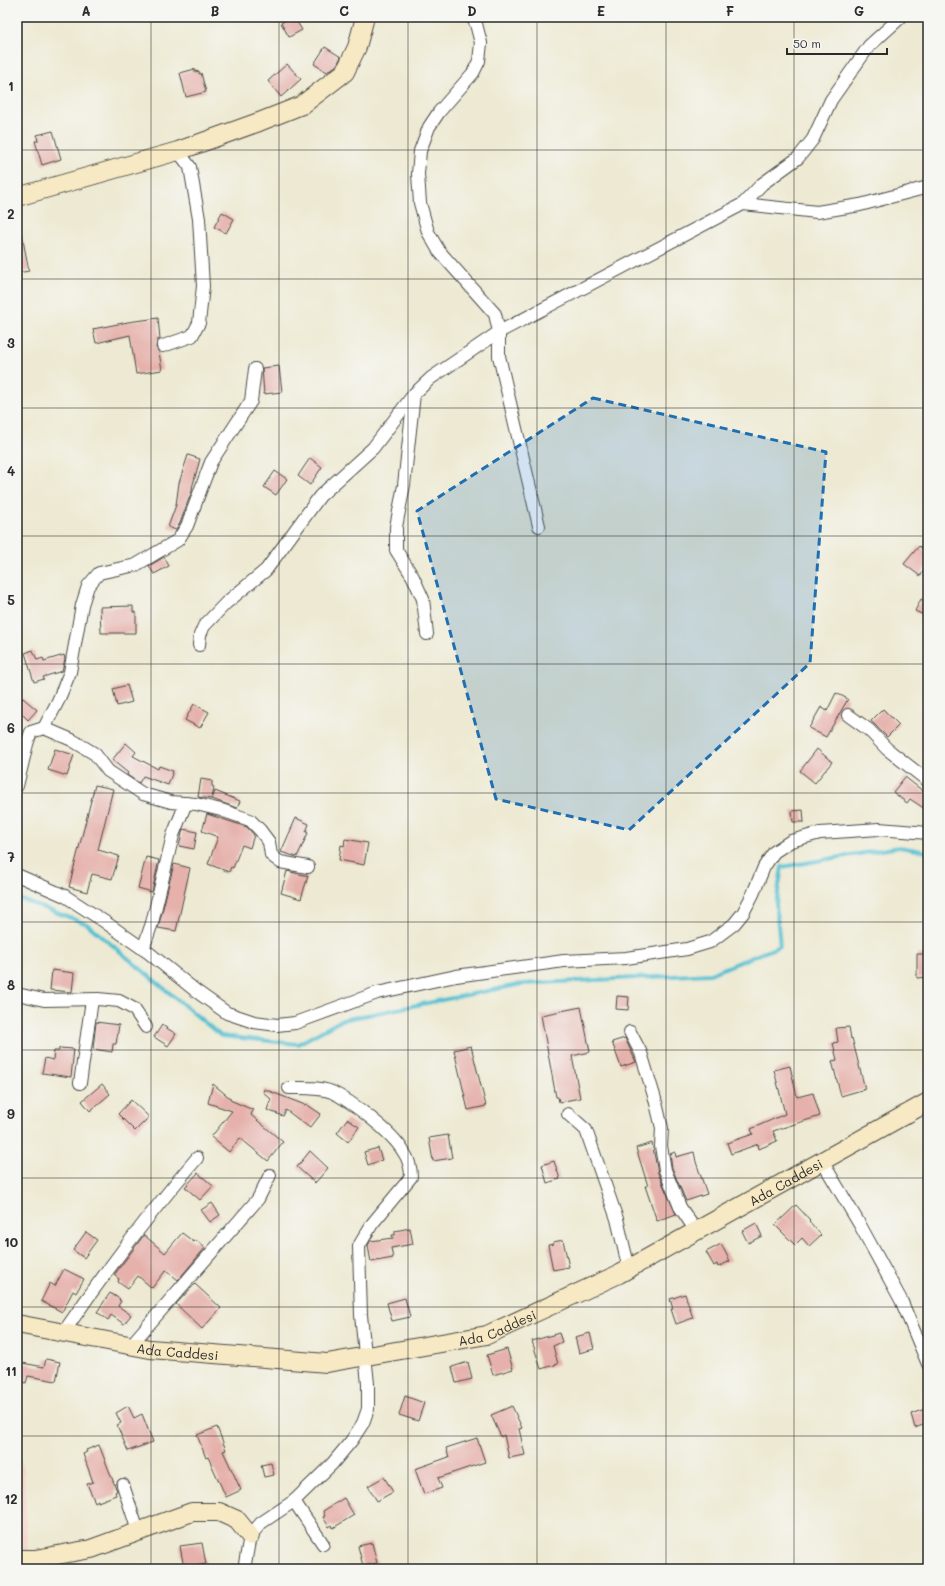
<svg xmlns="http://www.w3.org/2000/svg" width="945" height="1586" font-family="Mali,sans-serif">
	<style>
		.built { fill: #f6d1c6 }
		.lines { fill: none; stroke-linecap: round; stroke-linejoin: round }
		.stream { stroke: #55c0d1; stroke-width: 4 }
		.building { fill: #e6b1ab }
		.street-casing { stroke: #484844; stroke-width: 14 }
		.secondary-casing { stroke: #484844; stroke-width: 20 }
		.street { stroke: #fff; stroke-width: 12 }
		.secondary { stroke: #f7e9c3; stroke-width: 18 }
		.marked { fill: #1f6fb2; fill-opacity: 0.2; stroke: #1f6fb2; stroke-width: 3; stroke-dasharray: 8 5; stroke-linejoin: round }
		.grid { fill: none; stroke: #2b2b2b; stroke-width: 1; stroke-opacity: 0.55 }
		.labels { text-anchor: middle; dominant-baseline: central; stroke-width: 3.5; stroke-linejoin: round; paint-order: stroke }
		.street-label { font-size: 13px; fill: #2b2b2b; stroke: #f6f6f2 }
		.neatline { fill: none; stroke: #2b2b2b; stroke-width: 1.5 }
		.grid-label { font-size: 13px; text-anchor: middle; font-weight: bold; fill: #2b2b2b }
	</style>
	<rect width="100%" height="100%" fill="#f6f6f2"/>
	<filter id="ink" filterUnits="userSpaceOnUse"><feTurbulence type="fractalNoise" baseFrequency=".025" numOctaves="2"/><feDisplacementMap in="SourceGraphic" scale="8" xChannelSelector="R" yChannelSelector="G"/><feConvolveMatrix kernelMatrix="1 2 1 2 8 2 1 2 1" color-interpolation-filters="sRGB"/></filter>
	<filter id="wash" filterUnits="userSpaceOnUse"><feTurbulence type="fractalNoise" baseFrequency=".012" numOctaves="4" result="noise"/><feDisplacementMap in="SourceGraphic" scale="16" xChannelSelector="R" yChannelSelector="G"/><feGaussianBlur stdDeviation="0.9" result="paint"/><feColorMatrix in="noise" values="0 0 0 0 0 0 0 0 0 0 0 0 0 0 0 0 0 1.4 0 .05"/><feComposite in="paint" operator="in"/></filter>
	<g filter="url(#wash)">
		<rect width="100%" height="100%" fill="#ede9d2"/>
		<polygon class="built" points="17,1451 23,1468 28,1554 17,1553"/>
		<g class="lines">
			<polyline class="stream" points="17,898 87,924 221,1036 298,1044 342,1020 522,984 710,974 780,946 776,904 782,867 899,847 928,852"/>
		</g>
		<g id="blocks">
			<g class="building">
				<polygon points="290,17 294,17 302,30 289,37 281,23"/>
				<polygon points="325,47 341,57 337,65 327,72 314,64"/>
				<polygon points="287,64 301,79 281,97 268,81"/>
				<polygon points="195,69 195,72 199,71 199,74 201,73 206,92 186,97 180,73"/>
				<polygon points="53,131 61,159 42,165 35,141 38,141 37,135"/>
				<polygon points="222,212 234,219 226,233 214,227"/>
				<polygon points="22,235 29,271 17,273 17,236"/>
				<polygon points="158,318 160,339 157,340 156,348 159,352 162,370 136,374 130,335 96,343 93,329 128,322"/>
				<polygon points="279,366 282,392 264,394 262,368"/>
				<polygon points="188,455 200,459 192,488 193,488 180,523 176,530 168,527 176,505 179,483"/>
				<polygon points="310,458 322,467 310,485 298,476"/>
				<polygon points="275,471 287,479 276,495 264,487"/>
				<polygon points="919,546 928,553 928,565 920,576 904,564"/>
				<polygon points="164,557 169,566 154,574 149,566"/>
				<polygon points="921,599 928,603 928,617 915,611"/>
				<polygon points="133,606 133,612 136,612 136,633 101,633 100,607"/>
				<polygon points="33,650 37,660 43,658 44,661 64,655 65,659 62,671 43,677 44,679 34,682 25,653"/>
				<polygon points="127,685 132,702 117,706 113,689"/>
				<polygon points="836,693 848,699 826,737 809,728 821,707 827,711"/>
				<polygon points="17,695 22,699 23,698 37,710 28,720 17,709"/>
				<polygon points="194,704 209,712 200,728 185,720"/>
				<polygon points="883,709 899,725 887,737 871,721"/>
				<polygon points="126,743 136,752 133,756 158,769 159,766 173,771 168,785 143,776 139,783 127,775 128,773 112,760"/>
				<polygon points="55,749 74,755 67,776 48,770"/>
				<polygon points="817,749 832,762 815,783 800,771"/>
				<polygon points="905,777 928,795 928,811 910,799 907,803 893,792"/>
				<polygon points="201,779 212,781 212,786 214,787 212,799 215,791 240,801 237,808 212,799 198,797"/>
				<polygon points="95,785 113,789 98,850 119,856 112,879 92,874 87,892 69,887"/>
				<polygon points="803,810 804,822 793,822 792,811"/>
				<polygon points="207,814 247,827 254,835 250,848 242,845 233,868 231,867 229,872 208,864 218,837 202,831"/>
				<polygon points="296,818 309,824 306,832 308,833 297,857 281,852"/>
				<polygon points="183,829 197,832 194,849 179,846"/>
				<polygon points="345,839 368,843 364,865 339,860 341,845 344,846"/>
				<polygon points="146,857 159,860 152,892 138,888"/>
				<polygon points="174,864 190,868 176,931 158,928"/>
				<polygon points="287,871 308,876 301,899 281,893"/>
				<polygon points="917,954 928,954 928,977 917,978"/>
				<polygon points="52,970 74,973 72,992 50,990"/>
				<polygon points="617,996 629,997 628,1010 616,1009"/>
				<polygon points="581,1007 590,1052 572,1056 580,1098 559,1102 558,1097 556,1097 541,1015"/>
				<polygon points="96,1022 119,1025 116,1044 113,1044 112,1052 93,1049"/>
				<polygon points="162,1025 176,1034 168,1046 154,1037"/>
				<polygon points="849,1027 851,1039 852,1038 865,1089 841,1096 832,1061 837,1060 833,1043 838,1042 836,1028"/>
				<polygon points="625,1038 636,1062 621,1067 612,1042"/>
				<polygon points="471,1046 486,1106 468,1110 454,1050"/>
				<polygon points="59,1048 74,1049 71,1077 42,1073 45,1058 53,1060 54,1051 59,1051"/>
				<polygon points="790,1066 797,1097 813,1093 820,1116 773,1131 777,1141 759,1149 758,1144 731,1154 727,1143 753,1134 751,1129 785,1114 774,1070"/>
				<polygon points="102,1084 110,1094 90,1111 82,1101"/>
				<polygon points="213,1084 230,1098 230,1100 253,1110 251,1115 283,1142 268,1161 240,1138 229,1152 211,1137 232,1111 208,1103"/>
				<polygon points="264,1089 305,1105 306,1104 321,1114 310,1128 286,1110 283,1116 267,1110 271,1099 263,1092"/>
				<polygon points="131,1100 149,1117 135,1131 118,1114"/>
				<polygon points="347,1119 359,1127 348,1142 337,1133"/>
				<polygon points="448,1135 452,1158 433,1161 429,1138"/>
				<polygon points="652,1143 658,1173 676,1214 657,1221 645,1186 648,1186 636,1148"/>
				<polygon points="378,1148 382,1160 368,1165 364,1152"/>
				<polygon points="310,1151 328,1168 315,1183 297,1167"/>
				<polygon points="675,1152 676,1157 694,1152 696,1162 707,1194 686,1201 672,1168 670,1154"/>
				<polygon points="554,1161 560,1179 547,1183 542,1165"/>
				<polygon points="198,1173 213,1186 200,1200 185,1187"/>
				<polygon points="212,1203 220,1215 210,1222 201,1210"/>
				<polygon points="796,1205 810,1220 809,1221 821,1235 809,1246 802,1238 795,1245 775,1225"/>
				<polygon points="756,1223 762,1236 748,1243 742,1231"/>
				<polygon points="410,1228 413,1244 391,1248 393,1258 371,1262 368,1246 370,1241 393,1238 392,1235 395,1235 395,1231"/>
				<polygon points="86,1232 97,1240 84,1258 73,1250"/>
				<polygon points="182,1233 194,1242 196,1240 205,1248 178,1280 166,1270 152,1288 138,1276 128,1289 118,1282 119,1279 114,1275 144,1235 165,1253"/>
				<polygon points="563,1240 569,1267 553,1270 548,1245 554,1244 553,1242"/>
				<polygon points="721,1244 730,1261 718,1267 717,1264 714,1266 706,1252"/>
				<polygon points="64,1269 84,1279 76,1293 73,1291 62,1312 41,1301 50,1283 55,1286"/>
				<polygon points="195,1284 221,1308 202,1329 176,1304"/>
				<polygon points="110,1293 120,1299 119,1300 121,1301 118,1306 131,1315 124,1324 111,1315 108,1320 97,1312"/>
				<polygon points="685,1294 693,1318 676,1324 671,1309 673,1309 670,1299"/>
				<polygon points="405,1298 410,1317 392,1321 387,1303"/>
				<polygon points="559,1333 562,1342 553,1346 558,1364 541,1369 532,1341"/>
				<polygon points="590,1333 594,1349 579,1353 575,1337"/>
				<polygon points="507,1349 513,1369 493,1375 487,1355"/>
				<polygon points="46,1359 60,1362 56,1381 28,1376 26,1383 17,1381 17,1362 44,1367"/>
				<polygon points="468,1362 472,1379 456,1383 452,1367"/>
				<polygon points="405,1396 424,1403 418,1421 399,1415"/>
				<polygon points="128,1406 134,1418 142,1414 153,1442 128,1451 117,1425 121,1423 116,1413"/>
				<polygon points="512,1406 522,1428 519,1429 525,1455 509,1458 504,1435 501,1437 491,1415"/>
				<polygon points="925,1409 928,1417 928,1423 915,1428 911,1414"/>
				<polygon points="217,1427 226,1450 223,1451 241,1490 226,1497 208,1457 206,1458 197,1435"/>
				<polygon points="477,1438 485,1462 438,1478 442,1488 424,1494 415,1469 449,1457 446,1448"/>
				<polygon points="99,1445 117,1491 115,1492 116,1495 98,1502 98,1500 95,1502 87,1484 93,1482 83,1454 87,1452 86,1450"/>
				<polygon points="271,1463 274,1475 264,1477 261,1465"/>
				<polygon points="384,1477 393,1492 377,1501 368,1486"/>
				<polygon points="344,1498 354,1515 333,1528 332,1525 329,1527 323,1517 325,1516 323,1511"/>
				<polygon points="202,1543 206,1564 184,1568 180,1546"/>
				<polygon points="372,1543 377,1563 363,1566 358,1546"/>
			</g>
		</g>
	</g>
	<g filter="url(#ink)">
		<use href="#blocks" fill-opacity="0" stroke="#484844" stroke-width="1"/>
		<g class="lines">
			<defs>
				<g id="street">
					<polyline points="472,17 476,24 481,43 479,61 473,73 439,112 429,127 420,151 418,174 420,203 428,232 439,251 495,314 499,332 499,356 539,526"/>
					<polyline points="743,204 762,184 798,158 813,139 831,100 869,46 901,17"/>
					<polyline points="163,346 192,336 199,323 203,286 199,219 190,167 178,151"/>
					<polyline points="414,394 404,485 396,527 396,550 413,577 423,599 427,634"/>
					<polyline points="199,645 200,635 204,626 226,603 266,570 320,496 373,448 414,394 431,378 499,332 743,204 817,212 860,205 928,187"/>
					<polyline points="848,715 869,730 887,749 928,781"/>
					<polyline points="44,728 58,701 70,672 82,605 88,586 99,573 136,565 178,540 187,526 211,462 251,401 255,369"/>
					<polyline points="17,786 27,744 31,732 44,728 72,740 95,754 108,771 143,794 171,802 196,804 221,810 250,820 260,830 269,842 271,855 280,862 308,867"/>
					<polyline points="17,875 65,896 105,922 149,953 196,991 227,1013 254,1022 277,1025 295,1023 377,993 456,976 564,961 626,958 687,949 710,942 734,924 743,913 753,894 764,867 774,852 791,841 820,833 879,829 928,833"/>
					<polyline points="143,949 152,923 173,835 186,803"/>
					<polyline points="17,994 44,1000 98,999 119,1001 134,1009 146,1027"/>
					<polyline points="630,1032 641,1053 655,1099 662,1128 661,1146 665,1170 680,1207 696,1231"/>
					<polyline points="80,1083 92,1000"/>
					<polyline points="568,1114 586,1130 617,1219 629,1269"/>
					<polyline points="822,1161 860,1225 901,1300 928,1364"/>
					<path d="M63 1333C105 1272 149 1214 197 1158"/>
					<polyline points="130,1346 258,1199 270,1175"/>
					<polyline points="123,1485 138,1531"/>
					<polyline points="294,1501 323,1544"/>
					<path d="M244 1569 250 1536 261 1523 294 1501 332 1464 352 1440 363 1423 368 1409V1384L361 1315 359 1246 372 1224 411 1177C411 1168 408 1158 403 1151 392 1132 351 1101 332 1092 319 1087 302 1088 289 1088"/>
				</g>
				<g id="secondary">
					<polyline points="17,197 178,151 259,122 302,105 345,72 357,47 365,17"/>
					<path id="s1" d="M17 1324 150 1349 327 1363 487 1335 619 1274 928 1102"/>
					<polyline points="17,1559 35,1559 91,1549 192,1512 219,1512 237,1520 250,1536"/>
				</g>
			</defs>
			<use href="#street" class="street-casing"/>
			<use href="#secondary" class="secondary-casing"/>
			<use href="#street" class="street"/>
			<use href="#secondary" class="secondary"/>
		</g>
	</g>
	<path class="marked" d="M593 398 826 452 810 663 629 830 496 799 417 511Z"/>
	<path class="grid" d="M151 17V1569M279 17V1569M408 17V1569M537 17V1569M666 17V1569M794 17V1569M17 150H928M17 279H928M17 408H928M17 536H928M17 664H928M17 793H928M17 922H928M17 1050H928M17 1178H928M17 1307H928M17 1436H928"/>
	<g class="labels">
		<g class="street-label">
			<text stroke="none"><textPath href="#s1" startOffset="811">Ada Caddesi</textPath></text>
			<text stroke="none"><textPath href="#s1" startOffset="487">Ada Caddesi</textPath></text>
			<text stroke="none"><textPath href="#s1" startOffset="163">Ada Caddesi</textPath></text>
		</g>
	</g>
	<rect width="945" height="1586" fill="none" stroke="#f6f6f2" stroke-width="44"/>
	<path d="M787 48v6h100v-6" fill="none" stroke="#2b2b2b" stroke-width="2"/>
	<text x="793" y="48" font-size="12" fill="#2b2b2b" stroke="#f6f6f2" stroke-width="3" paint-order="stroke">50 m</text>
	<rect x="22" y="22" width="901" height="1542" class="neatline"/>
	<g class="grid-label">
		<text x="86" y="16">A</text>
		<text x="215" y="16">B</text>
		<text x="344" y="16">C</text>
		<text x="472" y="16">D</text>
		<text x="601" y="16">E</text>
		<text x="730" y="16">F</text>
		<text x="859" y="16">G</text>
		<text x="11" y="91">1</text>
		<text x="11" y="219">2</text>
		<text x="11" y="348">3</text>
		<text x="11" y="476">4</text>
		<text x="11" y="605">5</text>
		<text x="11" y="733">6</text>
		<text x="11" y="862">7</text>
		<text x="11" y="990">8</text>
		<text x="11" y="1119">9</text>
		<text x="11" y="1247">10</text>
		<text x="11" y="1376">11</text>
		<text x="11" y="1504">12</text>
	</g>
</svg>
